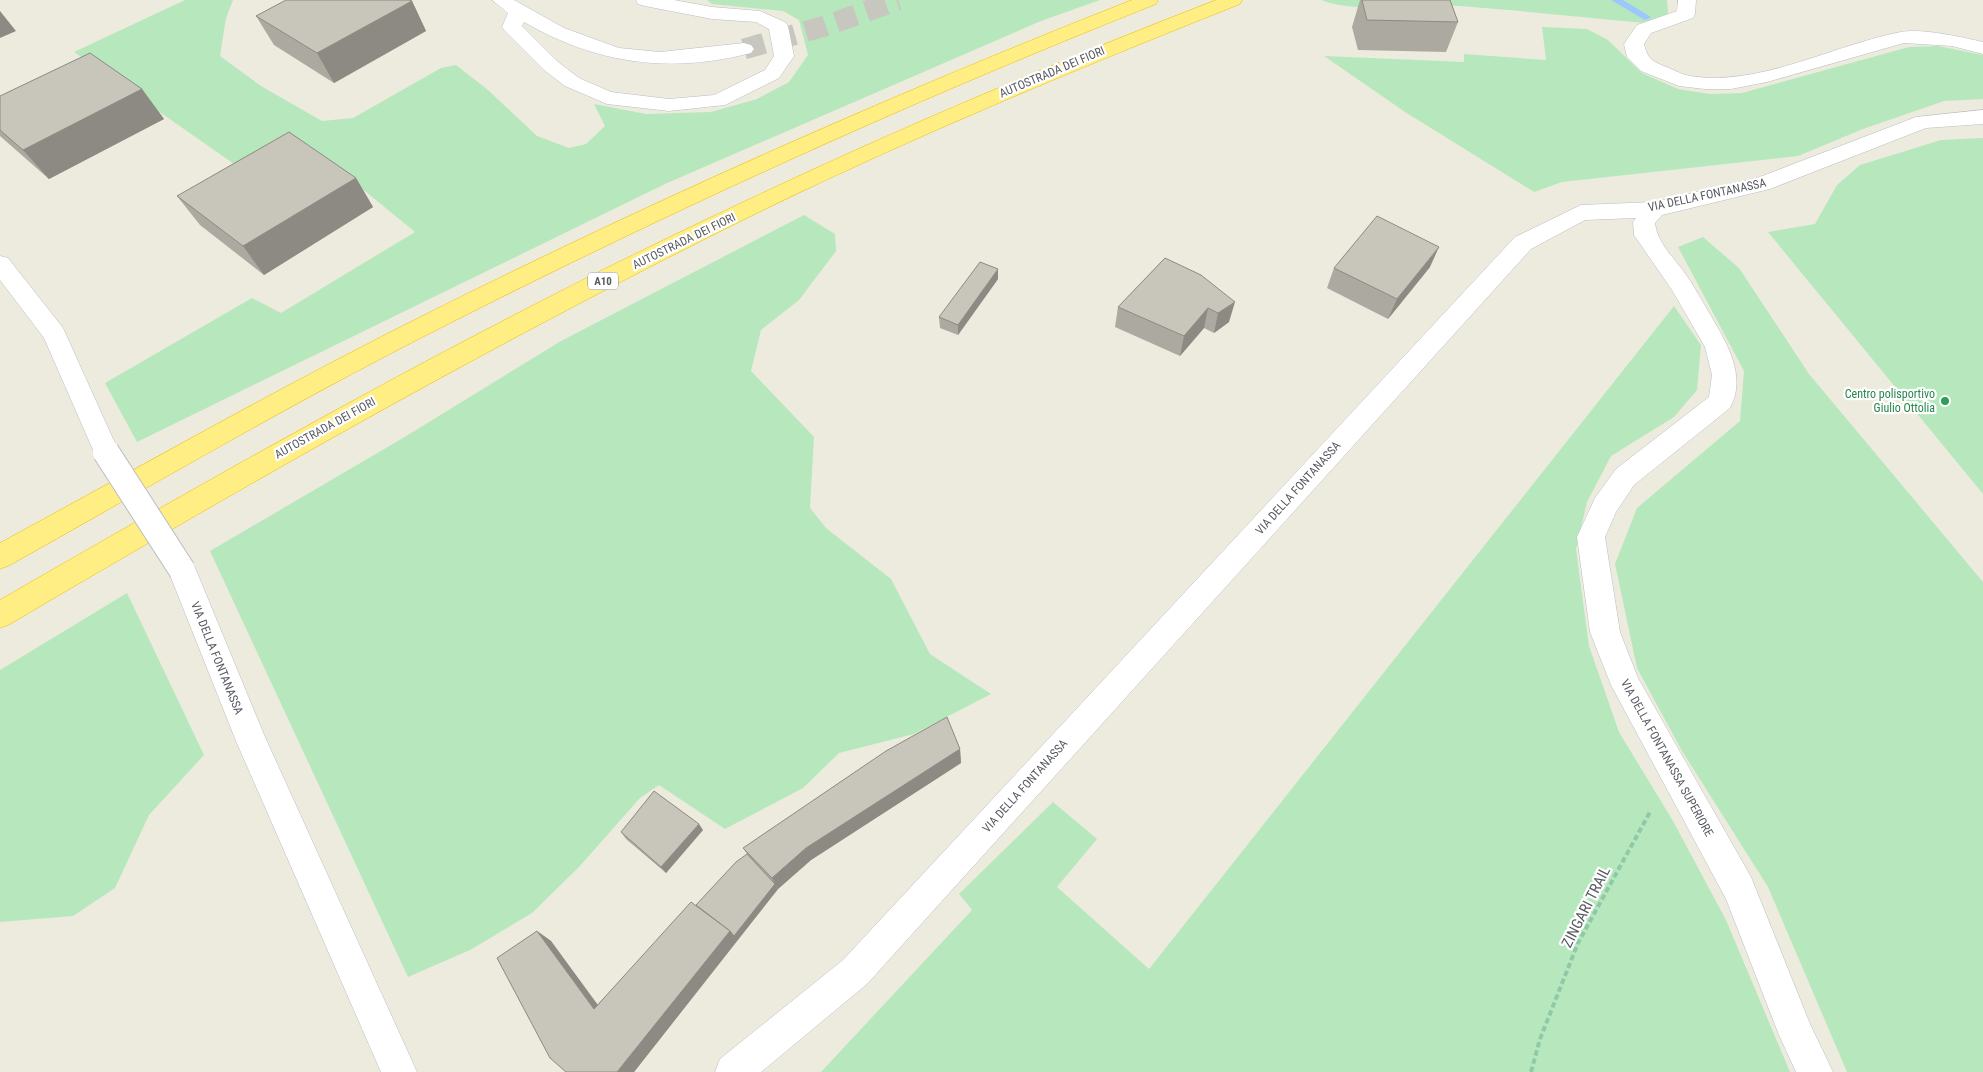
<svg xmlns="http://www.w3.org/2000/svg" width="1983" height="1072" font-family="'Roboto Condensed',sans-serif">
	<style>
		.green { fill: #b7e8bd }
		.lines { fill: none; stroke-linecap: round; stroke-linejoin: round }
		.stream { fill: #9cc8ff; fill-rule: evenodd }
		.minor-tunnel { stroke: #c8c7bf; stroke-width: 21; stroke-dasharray: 21 11; stroke-linecap: butt }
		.minor-casing { stroke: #bcbdc4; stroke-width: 1 }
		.highway-casing { stroke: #ebbd00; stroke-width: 1 }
		.path { stroke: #90c9a7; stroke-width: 4; stroke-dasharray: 5.5 3; stroke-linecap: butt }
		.minor { fill: #fff; fill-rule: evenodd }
		.highway { fill: #ffee83; fill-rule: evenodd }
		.minor-bridge-casing { stroke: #bcbdc4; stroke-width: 28; stroke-linecap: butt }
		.minor-bridge { stroke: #fff; stroke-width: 26 }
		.wall { fill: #aca9a1 }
		.shaded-wall { fill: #8c8a83 }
		.building { fill: #c8c5bb; stroke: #8c8a83 }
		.leisure-dot { fill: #2e9e5b; stroke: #fff; stroke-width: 2 }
		.labels { text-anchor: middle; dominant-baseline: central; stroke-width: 4.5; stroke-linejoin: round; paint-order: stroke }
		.shield { fill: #fff; stroke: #898c90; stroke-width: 1 }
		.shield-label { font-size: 11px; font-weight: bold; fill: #575b61 }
		.street-label { font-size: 12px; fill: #575b61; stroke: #fff }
		.leisure-label { font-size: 12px; fill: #27864d; stroke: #fff; text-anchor: end }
		.near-street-label { font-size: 15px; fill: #575b61; stroke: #fff }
	</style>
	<rect width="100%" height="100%" fill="#edebde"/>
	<g class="green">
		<polygon points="185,0 233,0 226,18 220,56 261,86 322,121 353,118 441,68 456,65 488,90 537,136 569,148 586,144 605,126 594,104 646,114 711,112 757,99 789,82 808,55 799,20 783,11 712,4 707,0 1100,0 1041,21 665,184 137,442 105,383 252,298 281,313 415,232 311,147 254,178 74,52"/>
		<path d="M1321 0H1667L1668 11 1666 17 1645 23C1577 17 1510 9 1442 5 1403 3 1358 14 1321 0Z"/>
		<polygon points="1542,27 1587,29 1608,40 1642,73 1678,89 1710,94 1742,93 1909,47 1938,46 1983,55 1983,99 1944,101 1863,129 1798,156 1562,182 1534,192 1405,112 1324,56 1464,62 1464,54 1546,60"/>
		<polygon points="1983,138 1983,494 1768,232 1815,224 1837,185 1860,165 1941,140"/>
		<polygon points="804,215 835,234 836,251 799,300 761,330 751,371 814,437 810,508 826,528 891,579 930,654 991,694 914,734 839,753 803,788 725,829 659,785 640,798 579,867 532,913 470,950 408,977 210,551 403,438 561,341"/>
		<polygon points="1703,237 1739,268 1809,374 1983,582 1983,1072 1847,1072 1768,887 1682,751 1637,668 1615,564 1637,508 1740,421 1744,371 1678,247"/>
		<polygon points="1674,306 1701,345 1697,390 1674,417 1611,456 1587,502 1576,549 1589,646 1619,732 1673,821 1726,920 1790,1072 821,1072 972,910 959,894 1053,802 1097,839 1057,887 1149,969"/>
		<polygon points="127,593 204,755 149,815 115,888 73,916 0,922 0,670"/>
	</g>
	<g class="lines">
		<polygon class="stream" points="1611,0 1623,0 1651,17 1646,20 1643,19"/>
		<polyline class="minor-tunnel" points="744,49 825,26 898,0"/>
		<defs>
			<g id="minor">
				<path d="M492 0H514L564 28 619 48 660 52 744 43 751 45 754 49 751 53C669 74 597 64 524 22L522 26 558 62 579 78 611 92 669 99 714 95 765 70 774 56 769 29 756 22 712 19 645 6 638 4 636 0H674L712 7 760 11 785 22 788 26 794 56 779 78 725 105 669 111 607 104 565 86 544 70 505 31 502 27 508 13Z"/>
				<path d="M1678 0H1696L1695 14 1693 18 1651 33 1644 44C1648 61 1654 62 1669 68 1676 71 1683 75 1690 76 1760 87 1833 45 1901 32 1922 28 1961 37 1983 42V54L1952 46 1904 43 1767 82 1731 89H1705L1679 86 1641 71 1627 57 1624 44 1637 25 1677 11Z"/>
				<path d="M1983 110V124L1926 128 1770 189 1662 215 1655 223C1657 242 1673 257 1684 272 1693 284 1700 298 1708 311 1725 340 1748 375 1730 408L1634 485 1616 512 1605 537 1620 632 1638 678 1751 877 1810 1024 1833 1072H1796L1779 1035 1726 899 1611 685 1590 632 1577 537 1595 498 1616 469 1709 397 1712 375 1705 347 1672 290 1634 235 1633 222 1636 218 1585 220 1531 249 867 984 761 1072H715L720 1059 843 960 1515 237 1581 205 1654 202 1757 178 1916 117Z"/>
				<polygon points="0,256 8,258 63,328 119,452 115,459 106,462 97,459 44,338 0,280"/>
				<polygon points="182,558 192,562 196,570 265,737 417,1072 381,1072 236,741 168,570 172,562"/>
			</g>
			<g id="highway">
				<path d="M1132 0H1158L1156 4C899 106 648 221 403 347 270 416 140 492 10 565L0 569V543C127 474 254 402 383 336 627 212 878 100 1132 0Z"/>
				<path d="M1216 0H1242L1240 4C1079 68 919 134 763 210 505 337 257 478 10 624L0 628V600C246 458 494 318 752 198 904 126 1059 61 1216 0Z"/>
			</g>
		</defs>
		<use href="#minor" class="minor-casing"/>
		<use href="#highway" class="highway-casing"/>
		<polyline class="path" points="1531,1072 1540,1039 1578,943 1650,812"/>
		<use href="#minor" class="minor"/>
		<use href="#highway" class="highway"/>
		<defs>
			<polyline id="minor-bridge" points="106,452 182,570"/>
		</defs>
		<use href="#minor-bridge" class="minor-bridge-casing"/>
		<use href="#minor-bridge" class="minor-bridge"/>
	</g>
	<g class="wall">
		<polygon points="1360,0 1450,0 1458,22 1446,52 1358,50 1352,27"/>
		<polygon points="412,1 426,31 334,83 274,45 256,16"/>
		<polygon points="142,89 164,119 49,179 0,136 0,96"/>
		<polygon points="356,178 373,207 264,275 200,225 177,196"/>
		<polygon points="1165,258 1229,322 1214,333 1204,328 1180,356 1115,327 1118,307"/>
		<polygon points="1430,267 1388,319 1327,288 1334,268"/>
		<polygon points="998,279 958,335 940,328 939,317"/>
		<polygon points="960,749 961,763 811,860 778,889 634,1072 537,931 551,941 597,1005 747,854 743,848"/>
		<polygon points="703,830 666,873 626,839 621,832"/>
	</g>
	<g class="shaded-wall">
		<polygon points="412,1 426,31 334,83 317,53"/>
		<polygon points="0,11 16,31 0,38"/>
		<polygon points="142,89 164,119 49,179 23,150"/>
		<polygon points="356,178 373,207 264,275 243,246"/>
		<polygon points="1439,247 1430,267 1388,319 1397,299"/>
		<polygon points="998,269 998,279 958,335 958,325"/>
		<polygon points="1235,302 1229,322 1214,333 1218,313"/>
		<polygon points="1208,308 1204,328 1180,356 1184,336"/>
		<polygon points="960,749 961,763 811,860 778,889 772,878 806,848"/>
		<polygon points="699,824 703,830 666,873 661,867"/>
		<polygon points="775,884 778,889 634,1072 617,1072 730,931"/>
		<polygon points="537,931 551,941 606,1016 594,1009"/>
	</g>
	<g class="building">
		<polygon points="286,0 409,0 412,1 317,53 256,16"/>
		<polygon points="1362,0 1450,0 1458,22 1367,20"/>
		<polygon points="90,53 142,89 23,150 0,130 0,96"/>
		<polygon points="289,132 356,178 243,246 177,196"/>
		<polygon points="1377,216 1439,247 1397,299 1334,268"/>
		<polygon points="1165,258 1201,275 1235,302 1218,313 1208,308 1184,336 1118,307"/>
		<polygon points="980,262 998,269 958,325 939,317"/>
		<polygon points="947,717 960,749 806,848 772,878 743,848 886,751"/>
		<polygon points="654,791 699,824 661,867 621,832"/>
		<polygon points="747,854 775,884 734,936 730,931 696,905 736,862"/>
		<polygon points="691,902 730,931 617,1072 566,1072 550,1058 497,958 537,931 594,1009"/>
	</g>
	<circle class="leisure-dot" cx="1945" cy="401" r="5"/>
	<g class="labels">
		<rect class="shield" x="588" y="272.5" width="30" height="17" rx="4"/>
		<g class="shield-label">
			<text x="603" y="281">A10</text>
		</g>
		<g class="street-label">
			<text transform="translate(1052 72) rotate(-23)">AUTOSTRADA DEI FIORI</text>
			<text transform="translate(1707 195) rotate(-12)">VIA DELLA FONTANASSA</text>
			<text transform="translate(684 241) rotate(-26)">AUTOSTRADA DEI FIORI</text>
			<text transform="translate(325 428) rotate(-29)">AUTOSTRADA DEI FIORI</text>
			<text transform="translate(1298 488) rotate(-48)">VIA DELLA FONTANASSA</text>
			<text transform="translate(217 658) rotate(68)">VIA DELLA FONTANASSA</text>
			<text transform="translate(1667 758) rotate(61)">VIA DELLA FONTANASSA SUPERIORE</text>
			<text transform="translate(1025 786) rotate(-48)">VIA DELLA FONTANASSA</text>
		</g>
		<g class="leisure-label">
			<text x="1935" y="394">Centro polisportivo<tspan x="1935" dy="14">Giulio Ottolia</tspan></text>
		</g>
		<g class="near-street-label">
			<text transform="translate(1586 907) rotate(-63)">ZINGARI TRAIL</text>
		</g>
	</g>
</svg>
